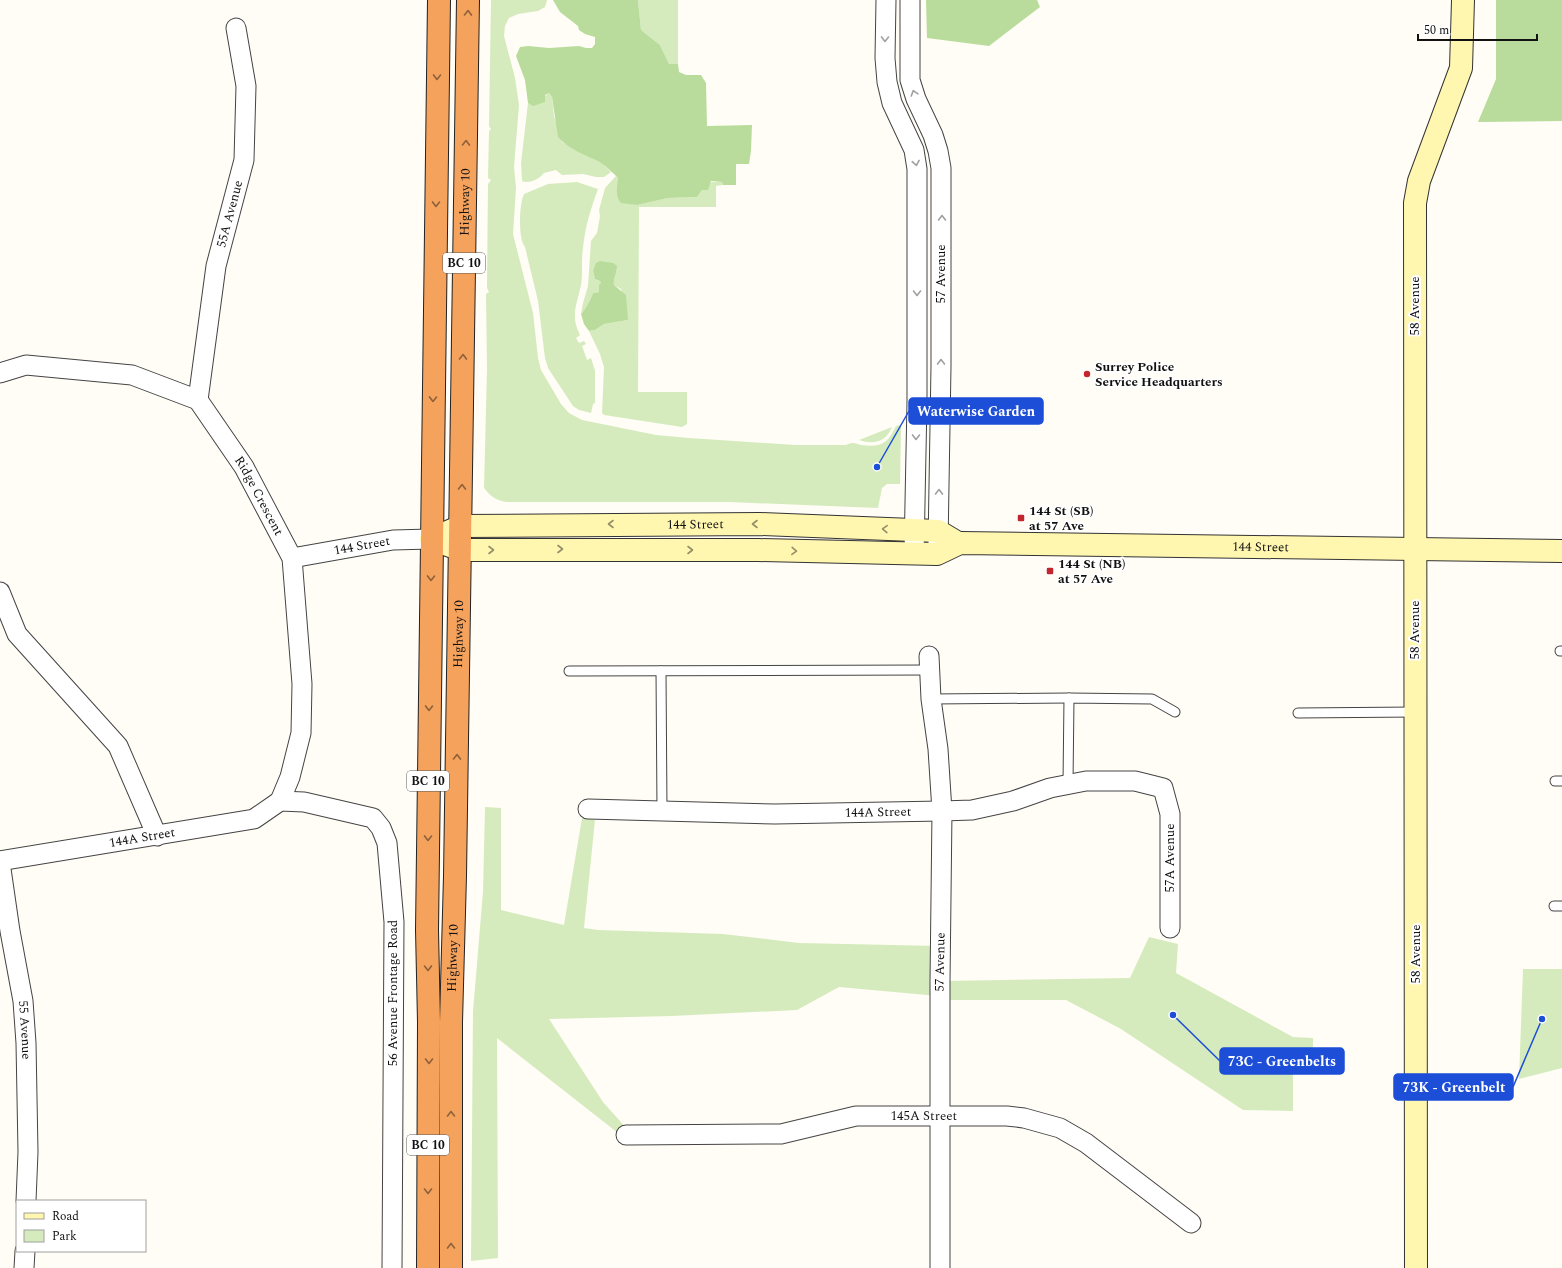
<svg xmlns="http://www.w3.org/2000/svg" width="1562" height="1268" font-family="Spectral,serif">
	<style>
		.green { fill: #d5ebbd }
		.forest { fill: #b9dc9c }
		.lines { fill: none; stroke-linecap: round; stroke-linejoin: round }
		.lane-casing { stroke: #444; stroke-width: 11 }
		.street-casing { stroke: #444; stroke-width: 21 }
		.secondary-casing { stroke: #333; stroke-width: 24 }
		.highway-casing { stroke: #222; stroke-width: 24 }
		.lane { stroke: #fff; stroke-width: 9 }
		.street { stroke: #fff; stroke-width: 19 }
		.secondary { stroke: #fff6b0; stroke-width: 22 }
		.highway { stroke: #f5a25d; stroke-width: 22 }
		.oneway { stroke: #8e613b }
		.oneway2 { stroke: #a0a0a0 }
		.oneway3 { stroke: #948f68 }
		.poi-dot { fill: #c4262e; stroke: #fff; stroke-width: 1.5 }
		.labels { text-anchor: middle; dominant-baseline: central; stroke-width: 4; stroke-linejoin: round; paint-order: stroke }
		.shield { fill: #fff; stroke: #585858; stroke-width: 1 }
		.shield-label { font-size: 12px; font-weight: bold; fill: #111 }
		.street-label { font-size: 13px; fill: #111; stroke: #fff }
		.poi-label { font-size: 13px; font-weight: bold; fill: #111; stroke: #fff; text-anchor: start }
		.leader { fill: none; stroke: #1d4ed8; stroke-width: 1.5 }
		.callout-dot { fill: #1d4ed8; stroke: #fff; stroke-width: 1.5 }
		.callout { fill: #1d4ed8; stroke: #1d4ed8; stroke-width: 1.5 }
		.callout-label { font-size: 14px; text-anchor: middle; font-weight: bold; fill: #fff }
	</style>
	<rect width="100%" height="100%" fill="#fffdf5"/>
	<g class="green">
		<path d="M491 0H547L545 7 538 11 518 14 509 18 505 26 504 36 515 78 519 105 514 167 516 188 513 234 533 313 538 358 541 370 561 404 569 413 582 420 656 435 689 438 795 445H846C853 442 854 443 861 445 881 448 888 443 896 426L901 425 900 484H887L882 488 878 508 729 502H507C497 501 490 496 484 488L487 369 486 294 489 292 487 288 488 184 491 180 488 178 489 131 491 129 489 126Z"/>
		<polygon points="638,0 678,0 678,64 669,64 660,45 641,30"/>
		<path d="M549 93 552 97 554 116 562 142 603 164 611 172 604 177H596L583 174 562 175 556 170 544 173C539 179 530 184 522 181L521 163 528 103 533 105Z"/>
		<path d="M616 176 618 178 617 192 636 205 668 198 697 197 702 190 711 182H722L723 185 716 186V207H639L638 392H687V424L682 427 604 415 602 413 604 367 600 354 589 331 595 330 604 324 628 320 621 289 614 285C613 278 617 274 617 266L593 271 595 279 600 281 601 283 599 292 593 293C591 299 585 310 581 314L583 303 588 286 591 241 597 233 600 216 599 210 605 188Z"/>
		<path d="M577 182 598 189C591 208 585 227 583 248 581 260 583 273 581 285 577 304 570 316 580 335L576 338 579 343 584 341 586 344 582 346 587 360 591 358 595 371V403L593 404 591 413 579 410 573 406 548 368 545 358 538 301 525 247C518 239 519 204 524 194L548 184Z"/>
		<path d="M892 427C886 442 874 445 859 440Z"/>
		<polygon points="485,807 501,808 501,910 564,925 582,818 595,820 584,928 598,930 723,934 799,943 938,946 938,996 839,987 797,1010 672,1016 549,1019 603,1102 627,1129 618,1133 497,1038 498,1258 471,1261 473,1011 483,892"/>
		<polygon points="1149,937 1178,944 1176,973 1293,1037 1313,1038 1313,1047 1293,1067 1293,1111 1243,1110 1121,1029 1066,1000 945,1000 945,981 1130,978"/>
		<polygon points="1523,969 1562,969 1562,1068 1519,1079"/>
	</g>
	<g class="forest">
		<path d="M553 0H638L641 30 660 45 669 64H678L679 72 686 75H701L706 83 707 126 752 125 751 151 749 164H736V185H723L722 182 711 181 708 190H702L697 197 668 198 637 205 621 203C615 196 617 187 618 178 613 173 607 167 601 163 587 155 569 150 558 137L552 97 549 93 545 95V102L533 106 528 103 525 80 516 56 520 47 528 46 549 48 579 46 586 48H592L595 44V37L585 34 579 30 578 26 560 12Z"/>
		<polygon points="926,0 1037,0 1040,7 989,46 927,38"/>
		<polygon points="1496,0 1562,0 1562,121 1478,122 1496,79"/>
		<path d="M600 261 613 263 617 266C617 274 613 278 614 285L626 295 628 320 604 324 595 330 589 331 584 324 581 314C585 310 591 299 593 293L599 292V285L601 283 600 281 595 279 593 271 596 263Z"/>
	</g>
	<g class="lines">
		<defs>
			<g id="lane">
				<polyline points="1560,651 1562,651"/>
				<polyline points="569,671 929,670"/>
				<polyline points="661,671 662,811"/>
				<polyline points="931,699 1069,698"/>
				<polyline points="1298,713 1415,712"/>
				<polyline points="1555,781 1562,781"/>
				<polyline points="1068,784 1069,698 1152,699 1175,712"/>
				<polyline points="1554,906 1562,906"/>
			</g>
			<g id="street">
				<polyline points="886,0 885,58 887,82 892,103 914,150 917,169 917,401 914,554"/>
				<polyline points="910,0 910,80 916,99 933,135 938,151 941,168 941,366 938,545"/>
				<path id="s1" d="M0 373 26 365 132 375 198 400 244 467 292 558 302 684 301 733 290 777 280 801"/>
				<path id="s2" d="M198 400 216 266 244 160 246 86 236 28"/>
				<path id="s3" d="M292 558 393 540 431 539"/>
				<polyline points="0,592 17,634 118,746 157,836"/>
				<polyline points="929,656 931,699 938,749 942,811 940,982 940,1268"/>
				<polyline points="280,801 304,802 373,818 381,828 387,843 394,922 392,1268"/>
				<path id="s4" d="M588 809 775 814 942 811 972 810 1013 801 1050 788 1086 781H1135L1163 788 1170 814V928"/>
				<path id="s5" d="M0 861 254 819 280 801"/>
				<path id="s6" d="M0 862 10 931 23 1001 26 1043 28 1152 26 1201"/>
				<path id="s7" d="M626 1135 781 1134 856 1116H1007L1024 1118 1060 1128 1086 1143 1191 1223"/>
				<polyline points="24,1268 25,1251"/>
			</g>
			<g id="secondary">
				<path id="s8" d="M443 534 461 526 760 524 938 531 958 543"/>
				<path id="s9" d="M431 539 461 550H758L937 554 960 543 1562 551"/>
				<polyline points="1416,1268 1415,203 1419,181 1461,68 1463,0"/>
			</g>
			<g id="highway">
				<polyline points="428,1268 429,1022 427,930 439,0"/>
				<path id="s10" d="M451 1268V1022L455 876 468 0"/>
			</g>
		</defs>
		<use href="#lane" class="lane-casing"/>
		<use href="#street" class="street-casing"/>
		<use href="#secondary" class="secondary-casing"/>
		<use href="#highway" class="highway-casing"/>
		<use href="#lane" class="lane"/>
		<use href="#street" class="street"/>
		<use href="#secondary" class="secondary"/>
		<use href="#highway" class="highway"/>
	</g>
	<defs><path id="oneway-chevron" d="M-2-3.5L2.5 0L-2 3.5" fill="none" stroke-width="1.6" stroke-linecap="round" stroke-linejoin="round"/></defs>
	<g class="oneway">
		<use href="#oneway-chevron" transform="translate(468 13) rotate(-89)"/>
		<use href="#oneway-chevron" transform="translate(437 77) rotate(91)"/>
		<use href="#oneway-chevron" transform="translate(466 143) rotate(-89)"/>
		<use href="#oneway-chevron" transform="translate(436 204) rotate(91)"/>
		<use href="#oneway-chevron" transform="translate(463 357) rotate(-89)"/>
		<use href="#oneway-chevron" transform="translate(433 399) rotate(91)"/>
		<use href="#oneway-chevron" transform="translate(462 487) rotate(-89)"/>
		<use href="#oneway-chevron" transform="translate(431 578) rotate(91)"/>
		<use href="#oneway-chevron" transform="translate(429 708) rotate(91)"/>
		<use href="#oneway-chevron" transform="translate(457 757) rotate(-89)"/>
		<use href="#oneway-chevron" transform="translate(428 838) rotate(91)"/>
		<use href="#oneway-chevron" transform="translate(428 968) rotate(89)"/>
		<use href="#oneway-chevron" transform="translate(429 1061) rotate(90)"/>
		<use href="#oneway-chevron" transform="translate(451 1114) rotate(-90)"/>
		<use href="#oneway-chevron" transform="translate(428 1191) rotate(90)"/>
		<use href="#oneway-chevron" transform="translate(451 1246) rotate(-90)"/>
	</g>
	<g class="oneway2">
		<use href="#oneway-chevron" transform="translate(885 39) rotate(91)"/>
		<use href="#oneway-chevron" transform="translate(914 93) rotate(-107)"/>
		<use href="#oneway-chevron" transform="translate(916 163) rotate(80)"/>
		<use href="#oneway-chevron" transform="translate(942 218) rotate(-90)"/>
		<use href="#oneway-chevron" transform="translate(917 293) rotate(90)"/>
		<use href="#oneway-chevron" transform="translate(941 362) rotate(-90)"/>
		<use href="#oneway-chevron" transform="translate(916 437) rotate(91)"/>
		<use href="#oneway-chevron" transform="translate(939 492) rotate(-89)"/>
	</g>
	<g class="oneway3">
		<use href="#oneway-chevron" transform="translate(611 524) rotate(180)"/>
		<use href="#oneway-chevron" transform="translate(755 524) rotate(-180)"/>
		<use href="#oneway-chevron" transform="translate(885 529) rotate(-178)"/>
		<use href="#oneway-chevron" transform="translate(560 549)"/>
		<use href="#oneway-chevron" transform="translate(491 550)"/>
		<use href="#oneway-chevron" transform="translate(690 550)"/>
		<use href="#oneway-chevron" transform="translate(794 551) rotate(2)"/>
	</g>
	<g class="poi-dot">
		<circle cx="1087" cy="374" r="4"/>
		<rect x="1017" y="514" width="8" height="8" rx="2"/>
		<rect x="1046" y="567" width="8" height="8" rx="2"/>
	</g>
	<g class="labels">
		<g class="shield">
			<rect x="443" y="253" width="42" height="20" rx="3"/>
			<rect x="407" y="771" width="42" height="20" rx="3"/>
			<rect x="407" y="1135" width="42" height="20" rx="3"/>
		</g>
		<g class="shield-label">
			<text x="464" y="263">BC 10</text>
			<text x="428" y="781">BC 10</text>
			<text x="428" y="1145">BC 10</text>
		</g>
		<g class="street-label">
			<text stroke="none"><textPath href="#s10" startOffset="1066">Highway 10</textPath></text>
			<text stroke="none"><textPath href="#s2" startOffset="189">55A Avenue</textPath></text>
			<text transform="translate(941 274) rotate(-90)">57 Avenue</text>
			<text transform="translate(1415 306) rotate(-90)">58 Avenue</text>
			<text stroke="none"><textPath href="#s1" startOffset="318">Ridge Crescent</textPath></text>
			<text stroke="none"><textPath href="#s8" startOffset="254">144 Street</textPath></text>
			<text stroke="none"><textPath href="#s3" startOffset="71">144 Street</textPath></text>
			<text stroke="none"><textPath href="#s9" startOffset="834">144 Street</textPath></text>
			<text transform="translate(1415 630) rotate(-90)">58 Avenue</text>
			<text stroke="none"><textPath href="#s10" startOffset="634">Highway 10</textPath></text>
			<text stroke="none"><textPath href="#s4" startOffset="290">144A Street</textPath></text>
			<text stroke="none"><textPath href="#s5" startOffset="144">144A Street</textPath></text>
			<text transform="translate(1170 858) rotate(-90)">57A Avenue</text>
			<text transform="translate(1416 954) rotate(-90)">58 Avenue</text>
			<text stroke="none"><textPath href="#s10" startOffset="310">Highway 10</textPath></text>
			<text transform="translate(940 962) rotate(-89)">57 Avenue</text>
			<text transform="translate(393 993) rotate(-90)">56 Avenue Frontage Road</text>
			<text stroke="none"><textPath href="#s6" startOffset="170">55 Avenue</textPath></text>
			<text stroke="none"><textPath href="#s7" startOffset="300">145A Street</textPath></text>
		</g>
		<g class="poi-label">
			<text x="1095" y="367">Surrey Police<tspan x="1095" dy="15">Service Headquarters</tspan></text>
			<text x="1029" y="511">144 St (SB)<tspan x="1029" dy="15">at 57 Ave</tspan></text>
			<text x="1058" y="564">144 St (NB)<tspan x="1058" dy="15">at 57 Ave</tspan></text>
		</g>
	</g>
	<path class="leader" d="M877 467L909 411M1173 1015L1220 1061M1542 1019L1513 1087"/>
	<g class="callout-dot">
		<circle cx="877" cy="467" r="4"/>
		<circle cx="1173" cy="1015" r="4"/>
		<circle cx="1542" cy="1019" r="4"/>
	</g>
	<g class="callout">
		<rect x="909" y="398" width="134" height="26" rx="4"/>
		<rect x="1220" y="1048" width="124" height="26" rx="4"/>
		<rect x="1394" y="1074" width="119" height="26" rx="4"/>
	</g>
	<g class="callout-label">
		<text x="976" y="416">Waterwise Garden</text>
		<text x="1282" y="1066">73C - Greenbelts</text>
		<text x="1454" y="1092">73K - Greenbelt</text>
	</g>
	<rect x="16" y="1200" width="130" height="52" fill="#ffffff" stroke="#a0a0a0"/>
	<rect x="24" y="1213" width="20" height="6" fill="#fff6b0" stroke="#a0a0a0"/>
	<text x="52" y="1220" font-size="12" fill="#111111">Road</text>
	<rect x="24" y="1230" width="20" height="12" fill="#d5ebbd" stroke="#a0a0a0"/>
	<text x="52" y="1240" font-size="12" fill="#111111">Park</text>
	<path d="M1418 34v6h119v-6" fill="none" stroke="#111111" stroke-width="2"/>
	<text x="1424" y="34" font-size="12" fill="#111111" stroke="#ffffff" stroke-width="3" paint-order="stroke">50 m</text>
</svg>
